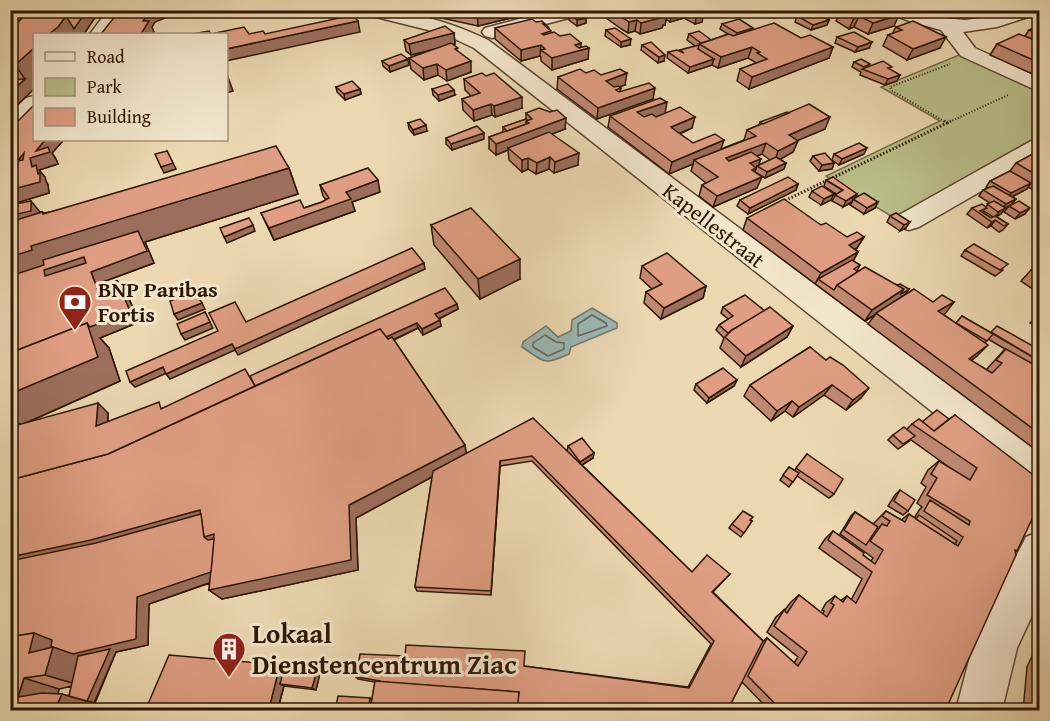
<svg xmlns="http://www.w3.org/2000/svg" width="1050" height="721" font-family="'Gentium Book Plus',serif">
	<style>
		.green { fill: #babe89; stroke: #746a48; stroke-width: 1.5 }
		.water { fill: #9bb8b5; stroke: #6f776f; stroke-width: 1.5 }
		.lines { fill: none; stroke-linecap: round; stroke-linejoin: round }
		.shore { stroke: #64675e; stroke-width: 1.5 }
		.minor-casing { stroke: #5d4631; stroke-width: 3 }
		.path-far1 { stroke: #2e1606; stroke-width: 2; stroke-dasharray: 1 2; stroke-linecap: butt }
		.path { stroke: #2e1606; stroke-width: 3; stroke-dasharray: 1.5 2; stroke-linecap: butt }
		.minor { fill: #f2e6cc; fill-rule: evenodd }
		.wall { fill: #c08871; stroke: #2e1606; stroke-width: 1.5; fill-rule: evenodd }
		.shaded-wall { fill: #9c6f5c; stroke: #2e1606; stroke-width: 1.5 }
		.building { fill: #df9e83; stroke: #2e1606; stroke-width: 1.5; fill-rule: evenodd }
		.labels { text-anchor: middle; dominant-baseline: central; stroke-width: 6; stroke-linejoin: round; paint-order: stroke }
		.street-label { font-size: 22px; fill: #2e1606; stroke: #f2e6cc }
		.poi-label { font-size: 22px; font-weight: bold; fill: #2e1606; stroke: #f2e6cc; text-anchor: start }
		.near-poi-label { font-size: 27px; font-weight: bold; fill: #2e1606; stroke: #f2e6cc; text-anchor: start }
	</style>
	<rect width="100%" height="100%" fill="#ebd8b1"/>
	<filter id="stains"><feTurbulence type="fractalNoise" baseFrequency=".00333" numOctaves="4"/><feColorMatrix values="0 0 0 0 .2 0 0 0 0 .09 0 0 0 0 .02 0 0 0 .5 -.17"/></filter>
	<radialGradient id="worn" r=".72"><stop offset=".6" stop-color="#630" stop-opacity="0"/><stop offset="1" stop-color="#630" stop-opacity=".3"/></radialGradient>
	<polygon class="green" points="964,53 1039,88 1039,136 894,218 826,176 940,121 881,87"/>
	<path class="water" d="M592 308 617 323V328L571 347 569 354C543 366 545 362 522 347L523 342 546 326 558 337 571 331 572 320Z"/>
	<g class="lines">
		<g class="shore">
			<polygon points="592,315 606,323 607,326 578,336 578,324"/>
			<polygon points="545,335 556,342 564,343 564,349 548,356 533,347 533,343"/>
		</g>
		<defs>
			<g id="minor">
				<polygon points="108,10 127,10 110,34 90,34"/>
				<path d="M362 10C409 10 446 20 488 40L1040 453V492L1027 487 474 48 444 34 364 14Z"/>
				<polygon points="553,10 586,10 584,14 492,38 485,36 482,32 485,28"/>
				<polygon points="890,10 917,10 935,17 965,20 994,16 1012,10 1039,10 1037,14 997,27 963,32 975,48 1040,78 1040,92 961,56 941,30 909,21 892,14"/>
				<polygon points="34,96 34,115 18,132 10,134 10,113 26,98"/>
				<polygon points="1040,139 1040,157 919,227 909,230 899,227 895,221 899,215 1031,141"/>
				<polygon points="1040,531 1040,598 1017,648 1002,710 956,710 973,645 979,629 1026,537"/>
			</g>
		</defs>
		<use href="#minor" class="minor-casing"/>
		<g class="path-far1">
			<polyline points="947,123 1008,95"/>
			<polyline points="947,123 891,90 890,87 950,64"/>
		</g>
		<g class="path">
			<polyline points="947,123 951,121"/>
			<polyline points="782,202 947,123 944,121"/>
		</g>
		<use href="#minor" class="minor"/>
	</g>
	<g class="wall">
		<polygon points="10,10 100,10 84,34 34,34 34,89 10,112"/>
		<polygon points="405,10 544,10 478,26"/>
		<polygon points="607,10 703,10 702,22 695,24 684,18 670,22 666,19 665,25 663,25 662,28 640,34 635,31 628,33 623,30 606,18"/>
		<polygon points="752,10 789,10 788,14 774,18 764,12 758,14"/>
		<polygon points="841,11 894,26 868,34 854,27 849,29 836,21"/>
		<polygon points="569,14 586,18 586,23 577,26 569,20"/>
		<polygon points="797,16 829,20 827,25 811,30 795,22"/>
		<polygon points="536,22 545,24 549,28 551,33 560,36 581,47 588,59 552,70 541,61 541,57 540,56 521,61 495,39 495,28"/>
		<polygon points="722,24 801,38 833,47 829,58 749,89 737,81 740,69 754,64 755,62 748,58 718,68 712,65 688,73 667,58 668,52 680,51 680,50 695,46 687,40 689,34 711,40 728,34 720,29"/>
		<polygon points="1040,25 1040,75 1037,76 990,55 997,44 1025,36 1029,30"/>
		<polygon points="896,27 940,48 907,60 883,46 888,35 892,34"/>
		<polygon points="606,30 630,45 621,47 605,36"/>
		<polygon points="454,33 455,44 453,44 471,72 447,81 438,75 424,80 411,69 409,58 440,47 411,55 406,51 404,40"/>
		<polygon points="837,37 869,48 855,52 835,43"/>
		<polygon points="642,45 664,61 658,63 641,50"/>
		<polygon points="382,61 409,65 390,72 383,66"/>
		<polygon points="854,62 869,66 891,70 900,75 897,81 885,85 860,75 861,72 852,67"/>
		<polygon points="586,73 601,75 625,85 619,87 621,88 620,92 653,99 597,119 557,89 558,77"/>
		<polygon points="464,79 522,108 495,117 492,115 474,121 463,110 462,99 471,96 465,90"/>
		<polygon points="336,87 360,89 361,94 345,100 337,92"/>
		<polygon points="432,89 455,95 439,101 433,95"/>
		<polygon points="526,113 565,129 552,134 578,165 554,173 549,169 536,174 528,169 522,172 509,160 508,150 496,155 489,149 489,137 503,132 503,127 526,119"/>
		<path d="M665 113 692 128 680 134 693 143 721 149 744 140 747 130 759 125 760 122 825 129 798 140 793 152 780 159 786 163 784 169 765 178 755 172 757 188 713 207 699 196 702 185 706 183 691 171 693 164 669 174 608 127 610 116ZM762 154 770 160 759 165 757 156Z"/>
		<polygon points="408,123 427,131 414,135 409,129"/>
		<polygon points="10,129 62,142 52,153 56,159 58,164 39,170 45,177 46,181 48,185 49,193 10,205"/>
		<polygon points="446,138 484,139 452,150 446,144"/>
		<path d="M1040 150V191L1037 192 1028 187 1027 189 1012 197 1016 199 1011 205 1005 208 1001 214 996 216 1008 224 1003 230 999 232 991 226 987 228 967 214 972 208 985 207 990 203 979 196 983 190 988 188 986 187 990 181 1010 171 1016 163ZM984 211 993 217 991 218 983 212Z"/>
		<polygon points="834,154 864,154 839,165 832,160"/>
		<polygon points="813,156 834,163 832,169 819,171 810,161"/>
		<path d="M289 168 298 194 145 242 154 263 100 283 101 287 117 281 126 292 139 322 100 338 109 348 120 381 24 424 108 413V422L163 408 252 380 457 304 458 309 439 319 441 326 423 335 418 328 394 340 465 445 466 453 567 451 568 446 594 453 593 458 582 465 692 572 730 574 713 592 763 641 767 638 794 663 798 657 767 632 776 617 784 610V611L791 602 799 595 823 614 824 611 822 610 826 603 835 596 840 601 847 596 851 600 862 579 819 548 825 539 833 531 871 561 873 558 840 534 851 516 855 512 873 524 886 511 901 520 909 514 914 518 920 509 922 507 917 503 926 487 921 483 928 470 939 461 953 470 911 440 898 449 888 440 893 435 907 429 912 424 922 422 949 419 955 415 1017 551 1015 552 945 711H770L742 682 727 711 372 699 375 682 358 679 356 677 524 666 688 687 711 644 532 461 500 466 491 595 417 591 415 587 432 477 356 518 358 570 222 599 209 590 210 583 149 604 148 645 116 652 93 708 10 711 21 424 10 416V205L40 212H42L44 213ZM72 686 69 696 58 694 59 689Z"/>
		<polygon points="826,180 856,198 875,208 864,214 850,205 852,202 843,207 832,201 836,194 824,186"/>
		<polygon points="798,184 796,190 748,214 737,206 740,200"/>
		<polygon points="320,185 380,192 352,202 355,211 274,240 261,213 304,208 322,202 326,200 323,196"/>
		<polygon points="812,191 831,200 821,205 809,197"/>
		<polygon points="1009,206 1025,214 1015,219 1004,212"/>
		<polygon points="896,213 906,228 900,231 887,222 890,216"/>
		<path d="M747 218 821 225 847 237H864L857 248 855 249 858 252 853 261 860 265 857 271 909 289 905 294 933 302H954L943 314 956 323 962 316 1038 360 1033 364 1040 368V453L868 324 875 315 865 321 743 230ZM988 339 1005 349 986 370 971 361 977 356 985 343Z"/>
		<polygon points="431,225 520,279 480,299 434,245"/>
		<polygon points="965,250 1003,270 995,276 961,256"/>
		<polygon points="1040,265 1040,294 1021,281 1031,270"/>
		<polygon points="642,266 706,286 703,298 661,319 644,303 646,292 652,289 640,278"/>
		<polygon points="723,307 765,311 793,326 787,337 741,367 720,348 724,338 716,330 719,325 728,319 721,313"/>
		<polygon points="1040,314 1040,329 1030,323"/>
		<polygon points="810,347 861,398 846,410 824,395 793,417 785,411 771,421 744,396 750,385"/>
		<polygon points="737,380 734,386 707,403 694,390 696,384"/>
		<polygon points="807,454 834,494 829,498 797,476 789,487 780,480 789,467 794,471"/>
		<polygon points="900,490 908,511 903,515 888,506 895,495"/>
		<polygon points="753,517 750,520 752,521 741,537 729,528 732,524"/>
		<polygon points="1040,639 1040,711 1023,711 1027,667"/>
		<polygon points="280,665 284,668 317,671 320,673 316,690 284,686 278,709 145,711"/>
	</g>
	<g class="shaded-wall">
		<polygon points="40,10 46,10 56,28 66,16 87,10 100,10 84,34 49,34 38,17"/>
		<polygon points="152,10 164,10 162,13 165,18 155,22 152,27 154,32 153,34 141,34 143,21 150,11"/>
		<polygon points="477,10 544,10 478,26"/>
		<polygon points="686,10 684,18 670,22 672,11"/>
		<polygon points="759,10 765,10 764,12 758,14"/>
		<polygon points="783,10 789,10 788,14 774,18 776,13"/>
		<polygon points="704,11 702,22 695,24 697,13"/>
		<polygon points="667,14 665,25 663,25 662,28 640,34 641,23"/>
		<polygon points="25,15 10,44 10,17"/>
		<polygon points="899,15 894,26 868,34 873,23"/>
		<polygon points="859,16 854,27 849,29 854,18"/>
		<polygon points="586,18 586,23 577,26 577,20"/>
		<polygon points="637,20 635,31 628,33 629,22"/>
		<polygon points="829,20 827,25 811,30 813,25"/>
		<polygon points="358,21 360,32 226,61 226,49"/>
		<polygon points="753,28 752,34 735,39 737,33"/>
		<polygon points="454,33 455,44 411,55 409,44"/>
		<polygon points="946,37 940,48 907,60 913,49"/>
		<polygon points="631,39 630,45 621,47 621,42"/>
		<polygon points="872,42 869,48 855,52 858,47"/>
		<polygon points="581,43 581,50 589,48 588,59 552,70 552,58 575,45"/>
		<polygon points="541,45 540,56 521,61 521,50"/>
		<polygon points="752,47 748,58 718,68 721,57"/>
		<polygon points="833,47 829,58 749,89 752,77"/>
		<polygon points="34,48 34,89 14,108 10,103 10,93 25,79 15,65"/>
		<polygon points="665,55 664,61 658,63 659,57"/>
		<polygon points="408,59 409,65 390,72 389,66"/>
		<polygon points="714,59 712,65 688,73 690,67"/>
		<polygon points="471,61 471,72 447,81 446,70"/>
		<polygon points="437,64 438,75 424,80 423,68"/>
		<polygon points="226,72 233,91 226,93"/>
		<polygon points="627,73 625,85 604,92 606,81"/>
		<polygon points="900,75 897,81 885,85 888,79"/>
		<polygon points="655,88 653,99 597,119 598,108"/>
		<polygon points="360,89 361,94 345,100 344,94"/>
		<polygon points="454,90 455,95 439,101 438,95"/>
		<polygon points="522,97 522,108 495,117 494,106"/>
		<polygon points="667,102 665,114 636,124 637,112"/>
		<polygon points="10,104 14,108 10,112"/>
		<polygon points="491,104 492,115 474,121 473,110"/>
		<polygon points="695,117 692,128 669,138 671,127"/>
		<polygon points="830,117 825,129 785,146 789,135"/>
		<polygon points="566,118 565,129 510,150 508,148 508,150 496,155 496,144"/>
		<polygon points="426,125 427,131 414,135 413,130"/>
		<polygon points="484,133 484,139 452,150 451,144"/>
		<polygon points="45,140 60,140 62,142 52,153 56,159 58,164 39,170 45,177 46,181 48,185 49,193 10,205 10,190 28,171 19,159 24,153 30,158"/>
		<polygon points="724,140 720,152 694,160 693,164 669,174 672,162"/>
		<polygon points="798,141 793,152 774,163 778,151"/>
		<polygon points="766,143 762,154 723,170 726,158"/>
		<polygon points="867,148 864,154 839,165 842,159"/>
		<polygon points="167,151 176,169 164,173 161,167"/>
		<polygon points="579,153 578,165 554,173 555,162"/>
		<polygon points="550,157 549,169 536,174 537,163"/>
		<polygon points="528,158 528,169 522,172 522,160"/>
		<polygon points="761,159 758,166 757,166 752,180 750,163"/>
		<polygon points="786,163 784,169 765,178 767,172"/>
		<polygon points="834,163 832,169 819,171 822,165"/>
		<polygon points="289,168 298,194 145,242 154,263 100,283 106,300 97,288 91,272 93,268 10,291 11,213 31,201 40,212 43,214 42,212 62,236"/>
		<polygon points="762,177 757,188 713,207 717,196"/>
		<polygon points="378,180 380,192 352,202 355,211 274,240 269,228 346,192"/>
		<polygon points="1031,183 1027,189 1007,199 1011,193"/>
		<polygon points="798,184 796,190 748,214 750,208"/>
		<polygon points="834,194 831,200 821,205 824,199"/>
		<polygon points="857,194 854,200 853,199 852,202 843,207 846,201"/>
		<polygon points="1016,199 1011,205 1005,208 1001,214 994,218 1006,204"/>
		<polygon points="878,202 875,208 864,214 867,208"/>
		<polygon points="1030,208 1025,214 1015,219 1020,213"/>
		<polygon points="995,220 991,226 987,228 992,222"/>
		<polygon points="910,222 906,228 900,231 904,225"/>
		<polygon points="253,225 255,231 227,243 224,237"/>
		<polygon points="864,237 857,248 842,257 849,245"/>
		<polygon points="858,252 852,263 818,279 815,284 821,273"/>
		<polygon points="520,259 520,279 480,299 478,279"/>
		<polygon points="424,263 425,269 238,355 235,350 170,379 166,374 232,344"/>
		<polygon points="117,281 126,292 139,322 100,338 109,348 120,381 21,425 10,416 10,394 87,323"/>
		<polygon points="706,286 703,298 661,319 664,308"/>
		<polygon points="904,289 909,289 905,295 865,321 872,310"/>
		<polygon points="954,302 945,314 929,322 938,311"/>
		<polygon points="202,303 205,309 178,320 174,314"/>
		<polygon points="457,304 458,309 436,320 435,314"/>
		<polygon points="205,312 213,328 185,340 181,334"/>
		<polygon points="440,320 441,326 423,335 422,329"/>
		<polygon points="417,323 418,328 123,467 252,380"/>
		<polygon points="793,326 787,337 741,367 746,356"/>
		<polygon points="988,345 977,356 958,370 969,359"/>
		<polygon points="163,367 167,373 135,387 130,382"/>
		<polygon points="737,380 734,386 707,403 709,398"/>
		<polygon points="832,385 824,395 793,417 799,407"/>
		<polygon points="869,388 861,398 846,410 853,400"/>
		<polygon points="792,401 785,411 771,421 777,411"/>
		<polygon points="98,403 108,413 107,436 96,426"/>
		<polygon points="465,445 467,458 356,518 358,570 222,599 209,590 349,505"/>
		<polygon points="594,453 593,458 580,466 580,462"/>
		<polygon points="500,461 500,466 491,595 491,591"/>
		<polygon points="200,510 213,522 223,578 149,604 148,645 116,652 94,703 87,701 79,685 45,675 30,653 10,572 10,557"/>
		<polygon points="280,665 288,670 280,684 284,686 277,711 268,711"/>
		<polygon points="317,671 320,673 316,690 312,688"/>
		<polygon points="24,678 59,689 55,706 18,697"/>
		<polygon points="62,694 94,703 91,711 54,711"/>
		<polygon points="370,698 379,705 378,711 368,711"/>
	</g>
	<g class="building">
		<polygon points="10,10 40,10 38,17 66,16 58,27 49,34 34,34 34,48 15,65 10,65 10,31 25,15 10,17"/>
		<polygon points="57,10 87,10 74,29 66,16 49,16 48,15 50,13 55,12"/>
		<polygon points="120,10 152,10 150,11 143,21 149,21 141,34 101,34"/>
		<polygon points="612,10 662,10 667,14 661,15 664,17 641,23 637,20 629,22"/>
		<polygon points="692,10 703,10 704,11 697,13"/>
		<polygon points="772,10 783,10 776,13"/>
		<polygon points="890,10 899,15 873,23 859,16 854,18 841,11"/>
		<polygon points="812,11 829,20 813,25 797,16"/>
		<polygon points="578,12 586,18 577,20 569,14"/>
		<polygon points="353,15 358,21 226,49 226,34 211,34 244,27 249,34 263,31 265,34"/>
		<polygon points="532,19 536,22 542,21 545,24 543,24 551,31 542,34 544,35 554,32 560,36 570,34 581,43 575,45 579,48 586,46 589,48 552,58 541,50 545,49 541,45 521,50 495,28"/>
		<polygon points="739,19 753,28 737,33 722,24"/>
		<polygon points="913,21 946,37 913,49 888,35 902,30 896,27"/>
		<polygon points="774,23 801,38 810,35 833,47 752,77 740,69 767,59 757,53 760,52 752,47 721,57 699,44 729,34 733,36"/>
		<polygon points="1040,25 1040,33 1029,30"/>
		<polygon points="445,26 454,33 409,44 404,40"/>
		<polygon points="615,28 631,39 621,42 606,30"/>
		<polygon points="209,31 211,34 192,34"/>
		<polygon points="699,31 711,40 701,43 689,34"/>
		<polygon points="854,32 872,42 858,47 837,37"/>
		<polygon points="1019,34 1040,42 1040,63 997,44"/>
		<polygon points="651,42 665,55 659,57 642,45"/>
		<polygon points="451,43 458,48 455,49 471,61 446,70 437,64 423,68 409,58"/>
		<polygon points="699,45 698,49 714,59 690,67 668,52 677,50 684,53 680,50"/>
		<polygon points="401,54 408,59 389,66 382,61"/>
		<polygon points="861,59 870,64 864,67 854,62"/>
		<polygon points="883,61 892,67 888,68 900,75 888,79 862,69"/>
		<polygon points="580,69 586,73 594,70 601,75 620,69 627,73 606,81 614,87 618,86 621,88 616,90 619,92 649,83 655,88 598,108 558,77"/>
		<polygon points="482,73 486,76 494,73 522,97 494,106 491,104 473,110 462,99 480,93 464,79"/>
		<polygon points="25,79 10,93 10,80"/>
		<polygon points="352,81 360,89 344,94 336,87"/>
		<polygon points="448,84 454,90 438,95 432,89"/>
		<polygon points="660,98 667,102 637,112 644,117 652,114 656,117 680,107 695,117 671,127 676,131 693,143 715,134 724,140 672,162 610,116"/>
		<polygon points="809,104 830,117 789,135 798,141 778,151 766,143 726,158 729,161 751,152 761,159 750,163 756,168 752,170 762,177 717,196 702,185 718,177 694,160 756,136 747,130"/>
		<polygon points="34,105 34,140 45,140 36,151 48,147 50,152 30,158 32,167 36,165 38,174 40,173 40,182 10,190 10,163 23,160 24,153 19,159 11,160 10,161 10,129"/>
		<polygon points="539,108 550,112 557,110 566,118 496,144 489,137 529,123 526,121 532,119 526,113"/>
		<polygon points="787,112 789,113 763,124 760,122"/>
		<polygon points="420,119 426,125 413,130 408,123"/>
		<polygon points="526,119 527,120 526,121 526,124 507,131 503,127"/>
		<polygon points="477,126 484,133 451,144 446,138"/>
		<polygon points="549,132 579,153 555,162 550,157 537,163 528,158 522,160 508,148"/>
		<polygon points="859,143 867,148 842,159 834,154"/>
		<polygon points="276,146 289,168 31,246 32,250 10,257 10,222 42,212 43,214"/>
		<polygon points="1040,150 1040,177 1016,163"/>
		<polygon points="167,151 173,163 161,167 155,154"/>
		<polygon points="825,153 834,163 822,165 813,156"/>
		<polygon points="776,157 786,163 767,172 757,166"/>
		<polygon points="368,168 378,180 346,192 351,199 269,228 261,213 300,200 304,208 322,202 329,198 320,185"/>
		<polygon points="1010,171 1031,183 1011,193 990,181"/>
		<polygon points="788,177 798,184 750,208 740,200"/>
		<polygon points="833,177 857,194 846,201 835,195 843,190 826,180"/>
		<polygon points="822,186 834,194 824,199 812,191"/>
		<polygon points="993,186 1016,199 1006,204 983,190"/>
		<polygon points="864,193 878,202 867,208 853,199"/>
		<polygon points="784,199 821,225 826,223 847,237 857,232 864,237 849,245 858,252 821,273 747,218"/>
		<polygon points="31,201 31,211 13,215 10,213 10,205"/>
		<polygon points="994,201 1006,208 998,212 987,204"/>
		<polygon points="1019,201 1030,208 1020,213 1009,206"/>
		<polygon points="982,204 987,208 980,211 991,218 995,216 1008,224 1004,226 995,220 992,222 972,208"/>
		<polygon points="471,208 520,259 478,279 431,225"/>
		<polygon points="896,213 910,222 904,225 890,216"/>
		<polygon points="249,218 253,225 224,237 220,228"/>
		<path d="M138 231 147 251 91 272 97 288 117 281 130 311 90 327 87 323 10 353V276L44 265 43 260ZM84 257 86 263 45 276 44 270Z"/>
		<polygon points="974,244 1008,264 1000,270 965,250"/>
		<polygon points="412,248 424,263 235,349 232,344 166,374 163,367 130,382 126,371 218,331 209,313 235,302 246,322"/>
		<polygon points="667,253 706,286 664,308 646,292 662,284 642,266"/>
		<polygon points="852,260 860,265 854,269 858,272 837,285 834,290 818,279"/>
		<polygon points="1040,265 1040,275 1031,270"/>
		<polygon points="865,267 904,289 872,310 837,285"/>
		<polygon points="900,284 909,289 900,295 904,289 897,285"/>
		<polygon points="445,288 457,304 435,314 440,320 422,329 417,323 386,337 380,329 255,386 250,376"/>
		<polygon points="914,289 933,302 942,295 954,302 938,311 988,345 969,359 992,373 1002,363 996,360 1006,349 1040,368 1040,434 876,313"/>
		<polygon points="195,292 202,303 174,314 170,301"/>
		<polygon points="745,295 765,311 732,330 728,333 719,325 733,316 723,307"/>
		<polygon points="770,307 793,326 746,356 725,337 732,330"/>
		<polygon points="205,312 210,322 181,334 177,324"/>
		<polygon points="962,316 993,334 987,341 956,323"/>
		<polygon points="87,323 98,357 10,394 10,353"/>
		<polygon points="997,326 1040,350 1040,357 1038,360 991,332"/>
		<polygon points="380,329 388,339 392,337 465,445 349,505 351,560 209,590 214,534 204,537 200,510 91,540 10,557 10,480 108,454"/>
		<polygon points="810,347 826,360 830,357 843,365 869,388 853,400 832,385 799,407 792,401 777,411 750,385"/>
		<polygon points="723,368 737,380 709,398 696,384"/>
		<polygon points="245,369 255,386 108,454 10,480 10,427 98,403 96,426 159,402 161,409"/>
		<polygon points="937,410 949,419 934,431 922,422"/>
		<polygon points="955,415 1040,480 1040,502 1017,551 1015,550 1016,555 945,711 782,711 748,676 767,638 798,666 807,652 774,626 784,610 787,613 799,595 827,617 834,605 831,603 835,596 843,602 847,596 856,603 872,572 828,540 833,531 864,553 863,555 875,564 883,550 870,541 882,524 887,526 890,521 882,516 886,511 905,522 909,514 958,546 963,537 924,511 930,500 969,525 970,521 927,495 937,478 931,474 939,461 970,480 977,468 912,424 919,419 934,431"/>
		<polygon points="533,418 692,572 707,555 730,574 712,592 763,641 727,711 534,711 517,708 519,692 380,682 380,681 356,677 360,654 405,656 406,645 525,651 524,666 689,688 714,641 532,456 500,461 491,591 415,587 433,471"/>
		<polygon points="904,427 915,436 903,444 893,435"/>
		<polygon points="582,438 594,453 580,462 568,446"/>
		<polygon points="807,454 843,479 834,494 796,468"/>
		<polygon points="789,467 799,473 793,482 783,475"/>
		<polygon points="900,490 915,500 908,511 894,501"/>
		<polygon points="743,511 753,517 750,520 752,521 744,533 732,524"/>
		<polygon points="855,512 878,527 866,545 844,530"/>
		<polygon points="201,514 204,537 208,540 214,539 211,572 137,597 136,639 73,654 53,647 51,647 52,640 34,633 10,637 10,561 96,543"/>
		<polygon points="919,515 957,541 955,544 916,519"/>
		<polygon points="34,633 29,653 53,647 45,675 24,678 18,697 42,693 62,694 54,711 10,711 10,637"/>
		<polygon points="110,649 87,701 69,696 78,656"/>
		<polygon points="169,655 280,665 269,709 261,708 260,711 145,711"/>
		<polygon points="284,668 317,671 312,688 280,684"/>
		<polygon points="375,681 519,692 517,711 370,711"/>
		<polygon points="338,696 370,698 368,711 335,711"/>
		<polygon points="77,707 105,708 104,711 75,711"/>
		<polygon points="261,708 294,711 260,711"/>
		<polygon points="517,708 534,711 517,711"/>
	</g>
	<defs>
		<symbol id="bank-pin" viewBox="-11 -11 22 30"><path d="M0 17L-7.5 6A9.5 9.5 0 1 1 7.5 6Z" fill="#8f2418" stroke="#f2e6cc"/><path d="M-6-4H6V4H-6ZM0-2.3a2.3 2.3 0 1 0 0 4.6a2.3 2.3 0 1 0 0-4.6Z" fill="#fff"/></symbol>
		<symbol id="building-pin" viewBox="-11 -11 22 30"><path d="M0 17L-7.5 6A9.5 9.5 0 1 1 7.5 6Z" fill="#8f2418" stroke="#f2e6cc"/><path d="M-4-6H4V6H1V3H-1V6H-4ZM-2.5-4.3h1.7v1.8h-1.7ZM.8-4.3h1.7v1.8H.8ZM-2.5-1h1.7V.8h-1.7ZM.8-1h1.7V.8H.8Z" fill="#fff"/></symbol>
	</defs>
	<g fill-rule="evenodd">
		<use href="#bank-pin" x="56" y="283" width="38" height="52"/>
		<use href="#building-pin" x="210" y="630" width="38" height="52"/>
	</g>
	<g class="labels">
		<g class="street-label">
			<text transform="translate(714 225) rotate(38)">Kapellestraat</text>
		</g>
		<g class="poi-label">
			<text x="98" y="289">BNP Paribas<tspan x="98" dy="25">Fortis</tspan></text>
		</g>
		<g class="near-poi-label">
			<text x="252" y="633">Lokaal<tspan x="252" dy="31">Dienstencentrum Ziac</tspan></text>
		</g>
	</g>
	<rect width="1050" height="721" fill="none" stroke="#ebd8b1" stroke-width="36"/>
	<rect x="12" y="12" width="1026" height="697" fill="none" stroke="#2e1606" stroke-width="3"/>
	<rect x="18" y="18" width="1014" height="685" fill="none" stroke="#2e1606" stroke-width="1.5"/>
	<rect x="33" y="33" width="195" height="108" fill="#f2e6cc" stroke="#a4937d" stroke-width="1.5"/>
	<rect x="45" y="52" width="30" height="9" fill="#f2e6cc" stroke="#a4937d" stroke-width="1.5"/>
	<text x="87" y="63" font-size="18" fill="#2e1606">Road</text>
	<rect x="45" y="78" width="30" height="18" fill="#babe89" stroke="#a4937d" stroke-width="1.5"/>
	<text x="87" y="93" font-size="18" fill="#2e1606">Park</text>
	<rect x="45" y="108" width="30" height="18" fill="#df9e83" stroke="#a4937d" stroke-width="1.5"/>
	<text x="87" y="123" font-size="18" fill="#2e1606">Building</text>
	<rect width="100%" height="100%" filter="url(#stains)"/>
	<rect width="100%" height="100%" fill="url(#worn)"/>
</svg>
